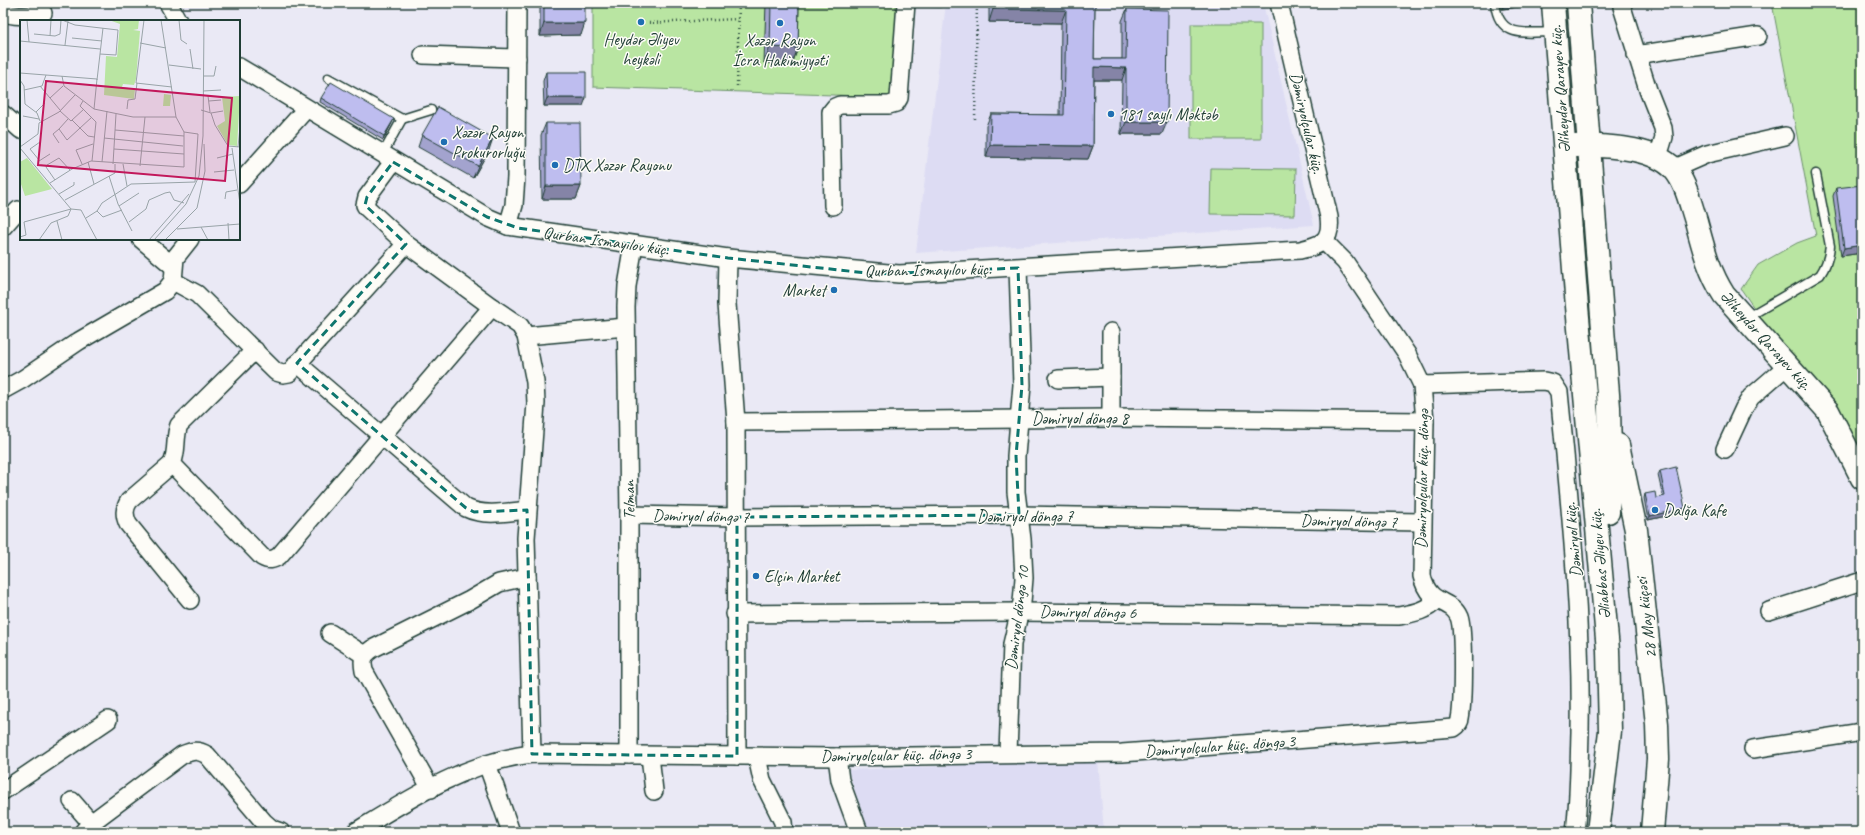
<svg xmlns="http://www.w3.org/2000/svg" width="1865" height="835" font-family="Caveat,sans-serif">
	<style>
		.built { fill: #dddcf3 }
		.green { fill: #b9e5a2; stroke: #6c916b }
		.lines { fill: none; stroke-linecap: round; stroke-linejoin: round }
		.lane-casing { stroke: #1f3d34; stroke-width: 11 }
		.street-casing { stroke: #1f3d34; stroke-width: 20 }
		.secondary-casing { stroke: #1f3d34; stroke-width: 25 }
		.path { stroke: #1f3d34; stroke-width: 2.5; stroke-dasharray: 1 3; stroke-linecap: butt }
		.lane { stroke: #fdfcf7; stroke-width: 8 }
		.street { stroke: #fdfcf7; stroke-width: 17 }
		.secondary { stroke: #fdfcf7; stroke-width: 22 }
		.wall { fill: #a3a3ce; stroke: #1f3d34 }
		.shaded-wall { fill: #8584a7; stroke: #1f3d34 }
		.building { fill: #bebdef; stroke: #1f3d34 }
		.marked { fill: none; stroke: #0f766e; stroke-width: 3; stroke-dasharray: 8 5; stroke-linejoin: round }
		.poi-dot { fill: #1f6fb2; stroke: #fdfcf7; stroke-width: 1.5 }
		.labels { text-anchor: middle; dominant-baseline: central; stroke-width: 3; stroke-linejoin: round; paint-order: stroke }
		.poi-label { font-size: 17px; fill: #1f3d34; stroke: #fdfcf7; text-anchor: start }
		.street-label { font-size: 17px; fill: #1f3d34; stroke: #fdfcf7 }
		.inset-road { fill: none; stroke: #99a4a8; stroke-width: 1 }
		.view { fill: #c2185b; fill-opacity: 0.15; stroke: #c2185b; stroke-width: 2 }
		.inset-edge { fill: none; stroke: #1f3d34; stroke-width: 2 }
	</style>
	<rect width="100%" height="100%" fill="#eae9f5"/>
	<filter id="ink" filterUnits="userSpaceOnUse"><feTurbulence type="fractalNoise" baseFrequency=".025" numOctaves="2"/><feDisplacementMap in="SourceGraphic" scale="8" xChannelSelector="R" yChannelSelector="G"/><feConvolveMatrix kernelMatrix="1 2 1 2 8 2 1 2 1" color-interpolation-filters="sRGB"/></filter>
	<g filter="url(#ink)">
		<g class="built">
			<polygon points="946,3 1263,3 1314,225 916,253"/>
			<polygon points="1098,760 1104,832 869,832 848,770"/>
		</g>
		<g class="green">
			<polygon points="593,3 899,3 893,97 593,87"/>
			<polygon points="1772,3 1862,3 1862,464 1741,289 1758,265 1797,243 1816,236"/>
			<rect x="1191" y="24" width="70" height="115"/>
			<polygon points="1211,168 1296,169 1295,215 1210,214"/>
		</g>
		<g class="lines">
			<defs>
				<g id="lane">
					<path d="M1495 3C1499 40 1527 32 1555 32"/>
					<polyline points="328,78 402,119 382,155"/>
					<polyline points="402,119 431,110"/>
					<path d="M1746 318 1820 275C1827 265 1829 257 1830 246L1816 174"/>
				</g>
				<g id="street">
					<polyline points="168,3 178,21"/>
					<polyline points="1622,7 1648,90 1663,128 1664,137 1661,147 1656,156"/>
					<path d="M3 12C16 18 28 15 43 13"/>
					<polyline points="423,55 517,58"/>
					<polyline points="1636,55 1758,36"/>
					<path d="M239 67 487 217 508 226 728 258 899 274 1300 250C1322 245 1332 241 1329 217L1279 3"/>
					<polyline points="3,114 21,130"/>
					<polyline points="393,162 367,197 365,205 367,208 406,244 492,307 520,326 526,336 535,382 536,403 526,538 532,754"/>
					<polyline points="1673,169 1707,154 1785,136"/>
					<polyline points="239,184 306,109"/>
					<polyline points="833,206 831,112 835,107 840,105 889,105 896,103 899,98 906,3"/>
					<polyline points="508,226 514,205 516,177 517,3"/>
					<polyline points="3,227 18,210"/>
					<polyline points="141,239 173,266"/>
					<polyline points="728,258 727,304 736,422 737,756"/>
					<polyline points="173,281 197,294 276,372 283,374 289,373 406,244"/>
					<polyline points="526,336 626,327"/>
					<path d="M255 350 179 425C174 438 178 450 172 464L262 557C269 561 273 560 279 556L492 307"/>
					<path d="M297 363 466 508C484 517 508 512 527 510"/>
					<polyline points="1058,379 1111,377"/>
					<path d="M1422 385 1544 381 1553 383 1559 392C1570 505 1582 618 1580 732 1579 766 1579 799 1575 832"/>
					<polyline points="3,390 23,379 79,341 165,291 173,281 175,258 190,239"/>
					<polyline points="1111,418 1111,332"/>
					<polyline points="736,422 1111,418 1425,421"/>
					<polyline points="1725,449 1744,408 1751,397 1788,365"/>
					<path d="M172 464 129 501C124 509 124 515 128 524L190 600"/>
					<polyline points="629,515 737,517 1019,515 1421,522"/>
					<polyline points="1769,611 1862,581"/>
					<path d="M735 614 1019 612 1399 616C1414 613 1426 611 1437 600"/>
					<polyline points="330,633 364,655"/>
					<polyline points="1753,749 1862,732"/>
					<polyline points="1008,753 1012,644 1022,602 1024,578 1022,539 1016,492 1016,456 1022,385 1018,268"/>
					<polyline points="629,755 629,515 626,307 627,286 634,245"/>
					<polyline points="650,756 654,791"/>
					<polyline points="757,757 762,780 783,822 784,832"/>
					<polyline points="837,757 840,780 859,832"/>
					<polyline points="487,764 511,832"/>
					<path d="M431 789 364 671C362 660 362 656 372 649L470 600 499 583 527 577"/>
					<polyline points="3,791 108,720"/>
					<polyline points="72,801 91,823"/>
					<path d="M83 832 91 823 182 755C192 751 197 749 207 755L264 822 272 829 281 832"/>
					<path d="M355 832C409 799 468 761 532 754L837 757 1122 753 1454 728C1457 726 1460 723 1460 719 1463 704 1464 629 1459 617 1451 598 1429 607 1422 576L1425 421 1422 385 1407 354 1345 262 1324 241"/>
				</g>
				<g id="secondary">
					<polyline points="1553,3 1576,295 1608,650 1610,731 1598,832"/>
					<polyline points="1578,3 1609,407 1610,454 1608,512"/>
					<path d="M1574 146C1595 145 1614 146 1634 150 1648 153 1663 158 1673 168 1686 182 1690 203 1696 221 1703 247 1709 272 1724 295L1828 411 1862 478"/>
					<polyline points="1618,445 1636,530 1657,724 1658,759 1652,832"/>
				</g>
			</defs>
			<use href="#lane" class="lane-casing"/>
			<use href="#street" class="street-casing"/>
			<use href="#secondary" class="secondary-casing"/>
			<g class="path">
				<polyline points="649,23 738,19"/>
				<polyline points="737,86 739,3"/>
				<polyline points="975,119 977,3"/>
			</g>
			<use href="#lane" class="lane"/>
			<use href="#street" class="street"/>
			<use href="#secondary" class="secondary"/>
		</g>
		<g class="wall">
			<polygon points="540,3 585,3 581,35 540,36"/>
			<polygon points="766,3 799,3 798,48 792,64 764,63"/>
			<polygon points="989,3 1095,3 1094,59 1122,59 1122,21 1127,9 1162,134 1121,134 1122,80 1094,80 1093,146 1088,159 986,157 986,126 991,114 1060,115 1061,23 989,22"/>
			<polygon points="1502,3 1521,3 1519,7 1502,9"/>
			<polygon points="546,72 583,106 544,106 543,81"/>
			<polygon points="321,98 392,123 383,140 320,102"/>
			<polygon points="546,123 581,186 576,199 542,199 541,135"/>
			<polygon points="422,135 489,150 473,178 418,147"/>
			<polygon points="1836,188 1862,253 1841,256 1833,196"/>
			<polygon points="1660,471 1684,512 1648,520 1644,498 1645,494 1656,498 1663,497 1658,475"/>
		</g>
		<g class="shaded-wall">
			<polygon points="917,3 943,3 941,7 916,6"/>
			<polygon points="1521,3 1519,7 1502,9 1504,5"/>
			<polygon points="993,9 1066,10 1061,23 989,22"/>
			<polygon points="544,23 585,23 581,35 540,36"/>
			<polygon points="770,47 798,48 792,64 764,63"/>
			<polygon points="1094,67 1126,68 1122,80 1089,80"/>
			<polygon points="547,98 586,98 583,106 544,106"/>
			<polygon points="394,119 392,123 383,140 384,136"/>
			<polygon points="1126,122 1167,122 1162,134 1121,134"/>
			<polygon points="493,138 489,150 473,178 478,166"/>
			<polygon points="990,145 1093,146 1088,159 986,157"/>
			<polygon points="546,186 581,186 576,199 542,199"/>
			<polygon points="1862,245 1862,253 1841,256 1844,248"/>
			<polygon points="1685,508 1684,512 1648,520 1650,516"/>
		</g>
		<g class="building">
			<rect x="544" y="3" width="41" height="20"/>
			<polygon points="771,3 799,3 798,48 770,47"/>
			<polygon points="994,3 1095,3 1094,59 1126,59 1127,9 1168,10 1167,122 1126,122 1126,68 1094,67 1093,146 990,145 991,114 1064,115 1066,10 993,9"/>
			<polygon points="1504,3 1521,3 1504,5"/>
			<polygon points="546,72 586,72 586,98 547,98"/>
			<polygon points="331,82 394,119 384,136 321,98"/>
			<polygon points="438,107 493,138 478,166 422,135"/>
			<polygon points="546,123 580,123 581,186 546,186"/>
			<polygon points="1862,185 1862,245 1844,248 1836,188"/>
			<polygon points="1676,467 1685,508 1650,516 1645,494 1655,492 1656,498 1665,496 1660,471"/>
		</g>
	</g>
	<path class="marked" d="M393 162 487 217 518 228 728 258 876 274 1018 268 1022 385 1016 456 1019 515 737 517V756L532 754 527 510 474 512 466 508 297 363 406 244 365 205 367 197Z"/>
	<g class="poi-dot">
		<circle cx="641" cy="22" r="4"/>
		<circle cx="780" cy="23" r="4"/>
		<circle cx="1111" cy="114" r="4"/>
		<circle cx="444" cy="142" r="4"/>
		<circle cx="555" cy="165" r="4"/>
		<circle cx="834" cy="290" r="4"/>
		<circle cx="1655" cy="510" r="4"/>
		<circle cx="756" cy="576" r="4"/>
	</g>
	<g class="labels">
		<g class="poi-label">
			<text x="641" y="39" text-anchor="middle">Heydər Əliyev<tspan x="641" dy="20">heykəli</tspan></text>
			<text x="780" y="40" text-anchor="middle">Xəzər Rayon<tspan x="780" dy="20">İcra Hakimiyyəti</tspan></text>
			<text x="1119" y="114">181 saylı Məktəb</text>
			<text x="452" y="132">Xəzər Rayon<tspan x="452" dy="20">Prokurorluğu</tspan></text>
			<text x="563" y="165">DTX Xəzər Rayonu</text>
			<text x="826" y="290" text-anchor="end">Market</text>
			<text x="1663" y="510">Dalğa Kafe</text>
			<text x="764" y="576">Elçin Market</text>
		</g>
		<g class="street-label">
			<text transform="translate(1560 89) rotate(-94)">Əliheydər Qarayev küç.</text>
			<text transform="translate(1307 123) rotate(77)">Dəmiryolçular küç.</text>
			<text transform="translate(606 241) rotate(8)">Qurban İsmayılov küç.</text>
			<text transform="translate(928 270) rotate(-1)">Qurban İsmayılov küç.</text>
			<text transform="translate(1766 340) rotate(48)">Əliheydər Qarayev küç.</text>
			<text x="1080" y="418">Dəmiryol döngə 8</text>
			<text transform="translate(1422 479) rotate(-89)">Dəmiryolçular küç. döngə</text>
			<text transform="translate(629 500) rotate(-91)">Telman</text>
			<text transform="translate(701 516) rotate(1)">Dəmiryol döngə 7</text>
			<text x="1025" y="516">Dəmiryol döngə 7</text>
			<text transform="translate(1349 521) rotate(1)">Dəmiryol döngə 7</text>
			<text transform="translate(1573 540) rotate(-95)">Dəmiryol küç.</text>
			<text transform="translate(1600 564) rotate(-95)">Əliabbas Əliyev küç.</text>
			<text transform="translate(1088 612) rotate(1)">Dəmiryol döngə 6</text>
			<text transform="translate(1017 618) rotate(-83)">Dəmiryol döngə 10</text>
			<text transform="translate(1646 618) rotate(-97)">28 May küçəsi</text>
			<text transform="translate(1220 746) rotate(-4)">Dəmiryolçular küç. döngə 3</text>
			<text transform="translate(896 755) rotate(-1)">Dəmiryolçular küç. döngə 3</text>
		</g>
	</g>
	<g transform="translate(20 20)">
		<rect width="220" height="220" fill="#eae9f5"/>
		<path d="M89 0H119L118 9 113 10 120 11 116 59 114 65 103 64 102 67 115 69 114 79 84 75 86 36 97 37 100 4ZM144 74 151 75 150 86H143ZM220 76 217 126 208 125 197 106 205 101 202 77ZM7 138 32 169 5 176 0 161V142Z" fill="#b9e5a2"/>
		<path class="inset-road" d="M7 0 9 22M42 0 55 5 98 10 96 35 80 34M124 0 116 63 152 67M141 0 156 97M159 0 161 20 167 24M14 14 35 16 40 14 41 0M30 16 31 0M52 18 82 21M0 21 80 29M120 23 146 28M45 25 48 1M170 29 173 49M149 45 181 49M0 53 77 59 74 89M42 56 44 66 74 89 113 97H156M183 56H194L196 46M0 60 4 66 5 84 17 93 20 101M77 60 83 8M20 66 40 90M4 70 22 66 26 55M183 71 201 70M188 76 190 92M30 78 43 66M63 81 60 86 76 102 72 141M189 81 201 80M107 89 108 80 115 79 117 63M181 90 191 93 195 105 208 126 220 127M40 91 51 101 64 89M16 92 25 83M191 93 203 91M3 96 19 99M48 99 39 109 47 120 72 97M52 100 68 116 74 117M39 109 33 114 39 123M95 110 164 116M164 112 178 114 175 162M84 118 163 126M0 127 18 114 19 103 39 92 55 75M218 127 220 107M0 128 51 189 61 190 77 220M212 128 220 184M94 129 164 134M197 138 213 134M19 140 10 129 20 122M19 141 30 134M68 142 74 164M82 142 87 91M62 144 56 130 73 124M93 144 96 94M103 144 107 166M120 146 125 97M194 152 214 150M89 156 98 184 112 211M35 160 26 147 27 145 39 138 50 150M30 163 52 149 71 141 164 147V112L156 97M39 174 54 165V162M205 179 206 172 217 170M45 180 95 153V144M99 186 119 173M77 191 83 197 102 190M66 198 77 191 82 183 111 164 175 162M37 201 42 220M109 202 126 189 129 180 145 173 150 172 154 180 164 183M208 203 209 220M181 207 188 220M157 209 220 204M0 217 6 215 4 202 51 189M19 220 31 203 48 196 51 189M129 220 169 174M134 220 166 184 179 156 183 116 184 0M145 220 177 188 185 151 184 124"/>
		<path class="view" d="M26 61 212 78 205 161 18 145Z"/>
		<rect width="220" height="220" class="inset-edge"/>
	</g>
	<rect width="1865" height="835" fill="none" stroke="#fdfcf7" stroke-width="16"/>
	<rect x="8" y="8" width="1849" height="819" fill="none" stroke="#1f3d34" stroke-width="1.5" filter="url(#ink)"/>
</svg>
